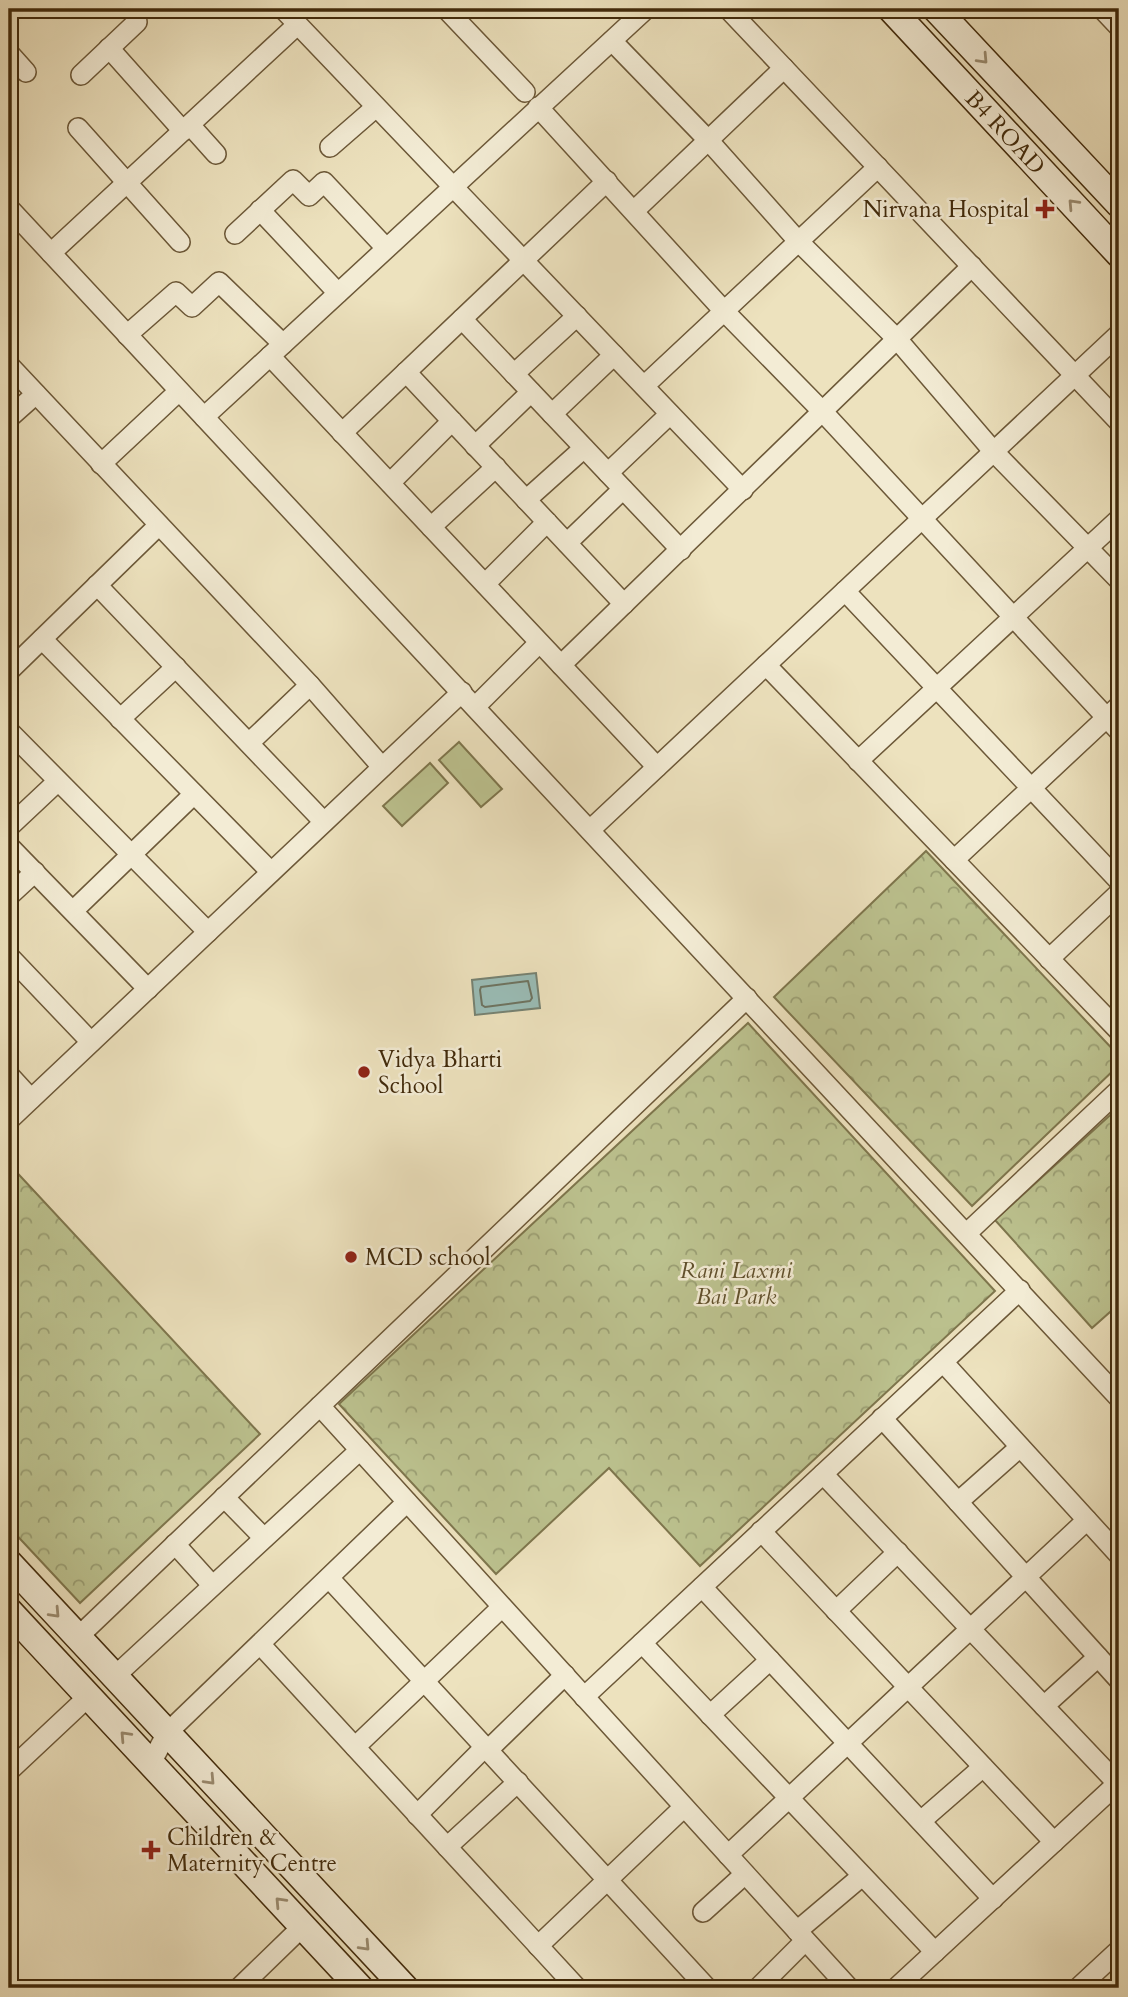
<svg xmlns="http://www.w3.org/2000/svg" width="1128" height="1997" font-family="Cardo,serif">
	<style>
		.green { fill: #bcc28f; stroke: #7e764d; stroke-width: 2 }
		.park { fill: url(#park-crowns); stroke: #7e764d; stroke-width: 2 }
		.water { fill: #9abdb7; stroke: #768272; stroke-width: 2 }
		.lines { fill: none; stroke-linecap: round; stroke-linejoin: round }
		.shore { stroke: #6e7461; stroke-width: 2 }
		.street-casing { stroke: #6c5838; stroke-width: 22 }
		.secondary-casing { stroke: #412a0b; stroke-width: 29 }
		.street { stroke: #f3ecd5; stroke-width: 19 }
		.secondary { stroke: #f3ecd5; stroke-width: 26 }
		.oneway { stroke: #9a8b70 }
		.poi-dot { fill: #8f2418; stroke: #f3ecd5; stroke-width: 2.5 }
		.labels { text-anchor: middle; dominant-baseline: central; stroke-width: 5; stroke-linejoin: round; paint-order: stroke }
		.street-label { font-size: 23px; fill: #412a0b; stroke: #f3ecd5 }
		.poi-label { font-size: 23px; fill: #412a0b; stroke: #f3ecd5; text-anchor: start }
		.park-label { font-size: 23px; font-style: italic; fill: #60502c; stroke: #f3ecd5 }
	</style>
	<defs>
		<pattern id="park-crowns" width="20" height="18" patternUnits="userSpaceOnUse" patternTransform="scale(1.75)"><rect width="20" height="18" fill="#bcc28f"/><path d="M2 6a3 3 0 1 1 6 0M12 15a3 3 0 1 1 6 0" fill="none" stroke="#9a9e73"/></pattern>
	</defs>
	<rect width="100%" height="100%" fill="#ede2be"/>
	<filter id="stains"><feTurbulence type="fractalNoise" baseFrequency=".00286" numOctaves="4"/><feColorMatrix values="0 0 0 0 .2 0 0 0 0 .09 0 0 0 0 .02 0 0 0 .5 -.17"/></filter>
	<radialGradient id="worn" r=".72"><stop offset=".6" stop-color="#630" stop-opacity="0"/><stop offset="1" stop-color="#630" stop-opacity=".3"/></radialGradient>
	<g class="green">
		<polygon points="459,742 502,789 481,807 439,760"/>
		<polygon points="430,763 448,783 402,826 383,806"/>
	</g>
	<g class="park">
		<polygon points="926,851 1119,1056 1119,1065 972,1206 774,997"/>
		<polygon points="748,1023 995,1291 700,1566 609,1468 496,1574 339,1404"/>
		<polygon points="1119,1107 1119,1304 1092,1328 995,1220"/>
		<polygon points="9,1164 260,1434 80,1603 9,1527"/>
	</g>
	<polygon class="water" points="536,973 540,1008 475,1015 472,980"/>
	<g class="lines">
		<polygon class="shore" points="528,981 532,998 530,1001 485,1007 482,1005 480,990 481,987"/>
		<defs>
			<g id="street">
				<polyline points="283,9 743,490"/>
				<polyline points="446,9 525,92"/>
				<polyline points="728,9 1119,422"/>
				<polyline points="1102,9 1119,27"/>
				<polyline points="612,41 709,141 798,241 897,339 994,452 1119,580"/>
				<polyline points="109,48 183,131"/>
				<polyline points="9,53 26,72"/>
				<polyline points="81,75 137,22"/>
				<polyline points="538,107 724,311 823,412 1119,731"/>
				<polyline points="190,125 216,154"/>
				<polyline points="78,128 180,242"/>
				<polyline points="330,147 376,107"/>
				<polyline points="9,208 1119,1398"/>
				<polyline points="260,210 338,293"/>
				<polyline points="635,210 784,68"/>
				<polyline points="235,234 293,180 309,196 324,182 386,248"/>
				<polyline points="51,253 297,25"/>
				<polyline points="462,319 681,550"/>
				<polyline points="127,335 176,292 192,307 219,282 283,344"/>
				<polyline points="270,356 657,767"/>
				<polyline points="9,365 310,685 382,767"/>
				<polyline points="406,372 624,604"/>
				<polyline points="514,374 577,316"/>
				<polyline points="644,386 878,167"/>
				<polyline points="552,414 614,355"/>
				<polyline points="204,417 646,9"/>
				<polyline points="9,418 36,394"/>
				<polyline points="342,433 607,181"/>
				<polyline points="475,446 531,392"/>
				<polyline points="101,464 179,391"/>
				<polyline points="608,473 670,414"/>
				<polyline points="390,483 452,421"/>
				<polyline points="526,500 584,448"/>
				<polyline points="431,527 496,467"/>
				<polyline points="567,543 623,489"/>
				<polyline points="485,584 547,522"/>
				<polyline points="97,585 324,822"/>
				<polyline points="845,591 1119,881"/>
				<polyline points="42,639 271,872"/>
				<polyline points="561,665 972,266"/>
				<polyline points="766,665 1119,1031"/>
				<polyline points="9,671 159,525"/>
				<polyline points="475,707 539,643"/>
				<polyline points="120,719 176,667"/>
				<polyline points="9,731 208,932"/>
				<polyline points="249,743 310,685"/>
				<polyline points="858,761 1119,519"/>
				<polyline points="9,827 58,781"/>
				<polyline points="590,830 1119,334"/>
				<polyline points="9,846 148,989"/>
				<polyline points="954,860 1119,706"/>
				<polyline points="9,896 35,872"/>
				<polyline points="73,911 194,794"/>
				<polyline points="9,956 91,1042"/>
				<polyline points="1049,959 1119,893"/>
				<polyline points="9,1075 31,1099"/>
				<polyline points="9,1120 462,692"/>
				<polyline points="967,1233 1119,1090"/>
				<polyline points="943,1362 1119,1555"/>
				<polyline points="320,1406 849,1988"/>
				<polyline points="882,1418 1119,1680"/>
				<polyline points="823,1474 1118,1784"/>
				<polyline points="224,1497 264,1538"/>
				<polyline points="958,1502 1020,1447"/>
				<polyline points="761,1531 1054,1842"/>
				<polyline points="175,1544 212,1585"/>
				<polyline points="329,1578 707,1988"/>
				<polyline points="702,1587 993,1899"/>
				<polyline points="836,1611 898,1552"/>
				<polyline points="78,1637 747,998"/>
				<polyline points="642,1643 935,1952"/>
				<polyline points="260,1644 577,1988"/>
				<polyline points="114,1677 360,1450"/>
				<polyline points="584,1697 1020,1290"/>
				<polyline points="1044,1706 1098,1657"/>
				<polyline points="710,1715 770,1660"/>
				<polyline points="355,1747 502,1607"/>
				<polyline points="488,1750 565,1675"/>
				<polyline points="151,1763 167,1733 407,1502"/>
				<polyline points="9,1771 89,1696"/>
				<polyline points="417,1815 485,1747"/>
				<polyline points="921,1821 983,1767"/>
				<polyline points="447,1847 518,1782"/>
				<polyline points="728,1855 1087,1520"/>
				<polyline points="703,1912 745,1874"/>
				<polyline points="797,1931 862,1876"/>
				<polyline points="538,1946 684,1807"/>
				<polyline points="239,1988 303,1926"/>
				<polyline points="758,1988 805,1941"/>
				<polyline points="896,1988 1119,1782"/>
				<polyline points="1078,1988 1119,1950"/>
			</g>
			<g id="secondary">
				<path id="s1" d="M891 9 1119 254"/>
				<polyline points="936,9 1119,204"/>
				<polyline points="9,1563 405,1988"/>
				<polyline points="9,1611 360,1988"/>
			</g>
		</defs>
		<use href="#street" class="street-casing"/>
		<use href="#secondary" class="secondary-casing"/>
		<use href="#street" class="street"/>
		<use href="#secondary" class="secondary"/>
	</g>
	<defs><path id="oneway-chevron" d="M-2-3.5L2.5 0L-2 3.5" fill="none" stroke-width="1.6" stroke-linecap="round" stroke-linejoin="round" transform="scale(1.75)"/></defs>
	<g class="oneway">
		<use href="#oneway-chevron" transform="translate(983 59) rotate(47)"/>
		<use href="#oneway-chevron" transform="translate(1073 204) rotate(-133)"/>
		<use href="#oneway-chevron" transform="translate(55 1613) rotate(47)"/>
		<use href="#oneway-chevron" transform="translate(125 1736) rotate(-133)"/>
		<use href="#oneway-chevron" transform="translate(210 1780) rotate(47)"/>
		<use href="#oneway-chevron" transform="translate(280 1902) rotate(-133)"/>
		<use href="#oneway-chevron" transform="translate(365 1946) rotate(47)"/>
	</g>
	<g class="poi-dot">
		<path d="M1041.5 198.5h7v7h7v7h-7v7h-7v-7h-7v-7h7z"/>
		<circle cx="364" cy="1072" r="7"/>
		<circle cx="351" cy="1257" r="7"/>
		<path d="M147.5 1839.5h7v7h7v7h-7v7h-7v-7h-7v-7h7z"/>
	</g>
	<g class="labels">
		<g class="street-label">
			<text stroke="none"><textPath href="#s1" startOffset="168">B4 ROAD</textPath></text>
		</g>
		<g class="poi-label">
			<text x="1029" y="209" text-anchor="end">Nirvana Hospital</text>
			<text x="378" y="1059">Vidya Bharti<tspan x="378" dy="26">School</tspan></text>
			<text x="365" y="1257">MCD school</text>
			<text x="167" y="1837">Children &amp;<tspan x="167" dy="26">Maternity Centre</tspan></text>
		</g>
		<g class="park-label">
			<text x="736" y="1270">Rani Laxmi<tspan x="736" dy="26">Bai Park</tspan></text>
		</g>
	</g>
	<rect width="1128" height="1997" fill="none" stroke="#ede2be" stroke-width="35"/>
	<rect x="10" y="10" width="1107" height="1976" fill="none" stroke="#412a0b" stroke-width="3.5"/>
	<rect x="18" y="18" width="1093" height="1962" fill="none" stroke="#412a0b" stroke-width="2"/>
	<rect width="100%" height="100%" filter="url(#stains)"/>
	<rect width="100%" height="100%" fill="url(#worn)"/>
</svg>
